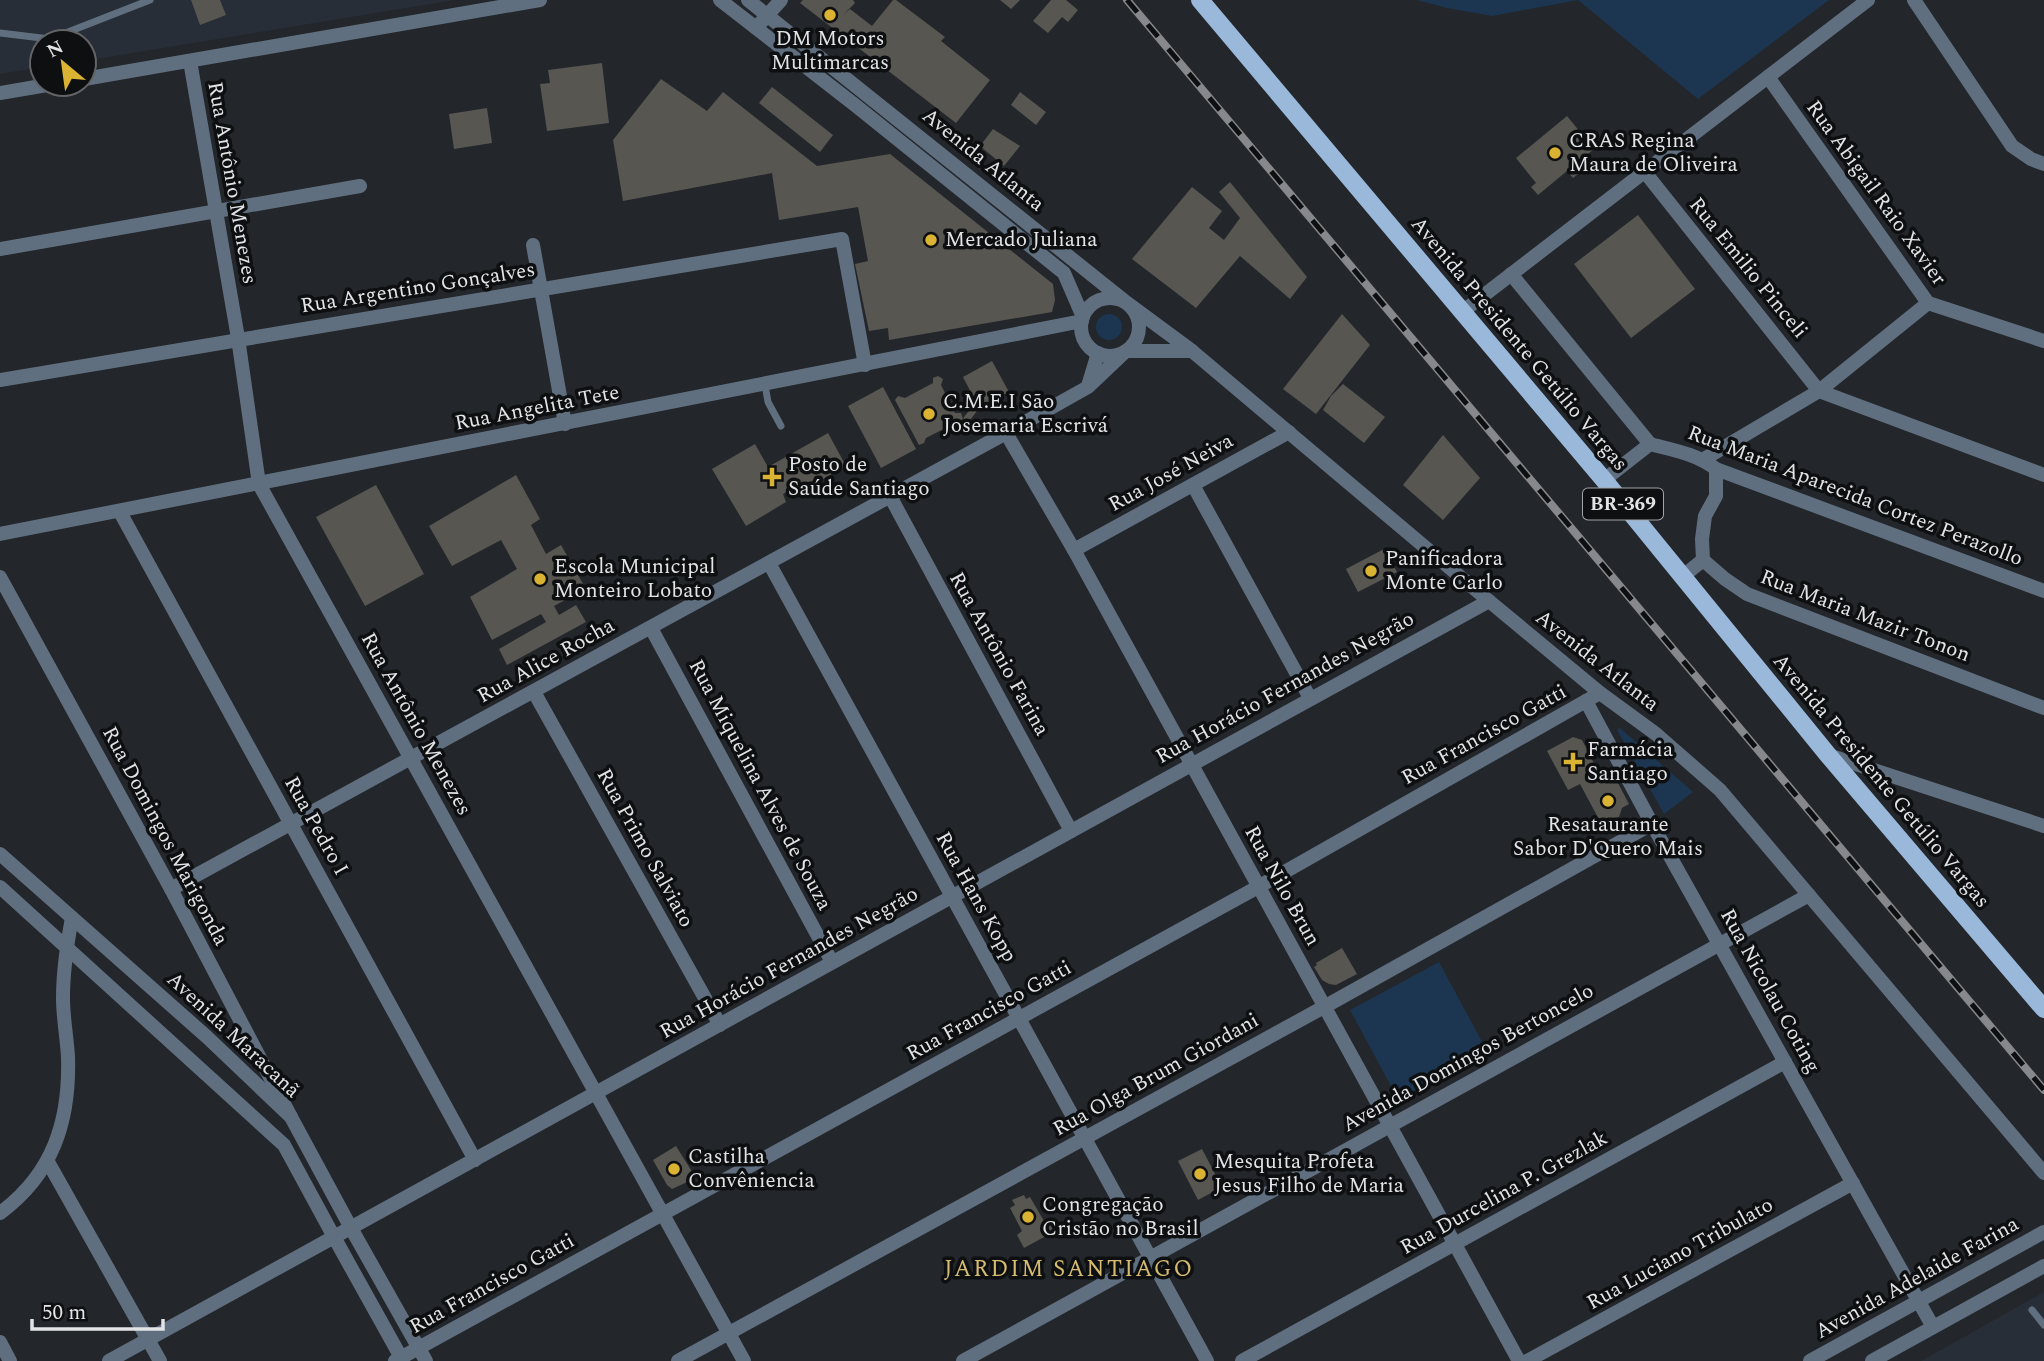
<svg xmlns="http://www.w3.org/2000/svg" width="2044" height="1361" font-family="Spectral,serif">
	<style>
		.built { fill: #272e37 }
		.green { fill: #1c3651 }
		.building { fill: #585651 }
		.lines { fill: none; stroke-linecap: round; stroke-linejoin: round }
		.service { stroke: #606f7f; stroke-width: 7 }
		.minor { stroke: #606f7f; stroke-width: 14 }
		.tertiary { stroke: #606f7f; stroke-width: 14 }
		.primary { stroke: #99b8da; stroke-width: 18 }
		.rail-casing { stroke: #86888b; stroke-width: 8 }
		.rail { stroke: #0d0f11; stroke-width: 5; stroke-dasharray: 16; stroke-linecap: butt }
		.poi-dot { fill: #dab333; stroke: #0d0f11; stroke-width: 2.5 }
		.labels { text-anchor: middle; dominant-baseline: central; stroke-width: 7; stroke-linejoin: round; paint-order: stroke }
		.shield { fill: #0d0f11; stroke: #a2a4a6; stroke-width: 2 }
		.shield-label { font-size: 19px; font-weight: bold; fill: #e2e4e6 }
		.poi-label { font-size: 21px; fill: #e2e4e6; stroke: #0d0f11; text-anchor: start }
		.street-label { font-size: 21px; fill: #e2e4e6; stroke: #0d0f11 }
		.neighbourhood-label { font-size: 23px; letter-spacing: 2px; fill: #d6bc70; stroke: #0d0f11 }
	</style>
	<rect width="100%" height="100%" fill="#23262a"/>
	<g class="built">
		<polygon points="0,0 455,0 84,61 84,42 42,42 42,67 0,74"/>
		<polygon points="2044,1292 2044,1361 1921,1361"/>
	</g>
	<g class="green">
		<polygon points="1417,0 1829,0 1698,99 1578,0 1492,16 1447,8"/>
		<circle cx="1109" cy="327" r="13"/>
		<polygon points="1620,728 1693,792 1664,814 1617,730"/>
		<polygon points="1439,962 1487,1051 1398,1099 1350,1010"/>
	</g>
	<g class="building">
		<polygon points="191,0 220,0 226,15 200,25"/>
		<polygon points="803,0 853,0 855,3 843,15 850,9 872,26 893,0 896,0 945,37 941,41 990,80 956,123 800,3"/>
		<polygon points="1000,0 1020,0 1011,9"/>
		<polygon points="1051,0 1066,0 1078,10 1068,22 1062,17 1048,33 1033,21"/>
		<polygon points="602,63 609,123 547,131 540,84 550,83 548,70"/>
		<polygon points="661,79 707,111 723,92 817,166 890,154 1053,284 1055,300 1052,312 889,340 888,328 869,331 855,264 868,261 858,207 779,220 772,173 623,201 613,140"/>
		<polygon points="772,87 833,135 820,152 759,103"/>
		<polygon points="1020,92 1046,112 1036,125 1011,105"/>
		<polygon points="487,108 492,143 454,149 449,114"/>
		<polygon points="1567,116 1594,149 1580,161 1586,168 1573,178 1567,171 1538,195 1531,187 1536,183 1516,158"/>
		<polygon points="993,129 1020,146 1004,166 980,146"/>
		<polygon points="1230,182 1307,277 1290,299 1240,256 1196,308 1132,259 1192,187 1222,211 1209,228 1224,240 1240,218 1219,192"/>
		<polygon points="1638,215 1695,289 1631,338 1574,264"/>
		<polygon points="1342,314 1370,345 1316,414 1283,389"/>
		<polygon points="992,361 1009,392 980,407 967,424 960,428 956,425 962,425 964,417 976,402 963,377"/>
		<polygon points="938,376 943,379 941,385 955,413 961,413 963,419 926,438 924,443 919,445 895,400 898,396 905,398 933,383 933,378"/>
		<polygon points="1343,384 1385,417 1364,443 1323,410 1331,396"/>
		<polygon points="883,387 916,449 881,468 848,406"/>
		<polygon points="828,433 846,466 802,491 799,485 783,494 786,502 746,526 712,469 755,444 768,467"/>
		<polygon points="1443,435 1480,478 1443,520 1403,485"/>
		<polygon points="516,475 540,519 531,525 546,554 561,545 586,589 554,606 559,615 576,605 586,622 507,665 499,649 546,622 541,614 492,640 470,597 517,569 501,540 452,566 429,526"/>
		<polygon points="376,485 424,574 365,606 316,517"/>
		<polygon points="1384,549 1397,572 1358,592 1346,569"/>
		<polygon points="1573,737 1582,740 1599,773 1610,768 1629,804 1622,808 1619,817 1602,825 1580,784 1568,790 1547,751"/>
		<polygon points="1342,948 1357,974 1336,985 1329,984 1322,980 1314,967 1317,965 1316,963"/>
		<polygon points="676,1146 696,1178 672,1189 667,1185 653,1160"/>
		<polygon points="1202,1149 1222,1187 1198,1200 1178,1161"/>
		<polygon points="1024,1195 1026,1199 1030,1197 1044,1221 1048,1219 1055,1231 1024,1248 1017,1235 1022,1231 1010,1208 1015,1205 1012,1200"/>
	</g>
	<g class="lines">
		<g class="service">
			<polyline points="0,33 50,39 150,0"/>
			<polyline points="765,385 768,402 781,426"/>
			<polyline points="2032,1310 2044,1325"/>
		</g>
		<g class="minor">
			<polyline points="1914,0 2012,146 2031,159 2044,164"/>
			<polyline points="756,28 781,0"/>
			<polyline points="190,61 238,338 259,484 744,1361"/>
			<polyline points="1768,77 1928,303 2044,341"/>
			<polyline points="84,79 540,0"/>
			<polyline points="0,93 53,84"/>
			<polyline points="1644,171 1819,391 2044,475"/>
			<polyline points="533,245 565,424"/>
			<polyline points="0,249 360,186"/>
			<polyline points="1511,274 1650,444"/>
			<polyline points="1462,312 1868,0"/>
			<polyline points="0,380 842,239 865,365"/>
			<polyline points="1088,386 1098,353"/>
			<polyline points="1006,433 1074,550 1519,1361"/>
			<polyline points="1704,459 1819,391 1928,303"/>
			<path d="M1604 480 1650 444C1673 450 1697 454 1716 469L2044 591"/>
			<polyline points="1193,485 1310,698"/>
			<polyline points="890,496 1071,831"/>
			<polyline points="120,512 475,1160"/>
			<polyline points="0,534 1082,321"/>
			<polyline points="1074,550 1289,432"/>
			<polyline points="1703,560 1702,539 1705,516 1716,496 1716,469"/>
			<polyline points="769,563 1207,1361"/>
			<polyline points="0,577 171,889 291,1117"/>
			<polyline points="1682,577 1703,560 1725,579 1747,594 2044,708"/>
			<polyline points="651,628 832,962"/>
			<polyline points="534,692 720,1025"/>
			<polyline points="1586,701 1652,824 1933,1327"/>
			<polyline points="1828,755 2044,826"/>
			<polyline points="0,854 207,1037 291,1117 351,1228"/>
			<polyline points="0,887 284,1145 334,1237 109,1361"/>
			<polyline points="171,889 1006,433 1088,387 1126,351"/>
			<polyline points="48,1162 160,1361"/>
			<path d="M0 1213C53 1174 70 1121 68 1057 67 1038 63 1018 63 998 63 971 67 944 72 918"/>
			<polyline points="0,1342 10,1361"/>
			<polyline points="395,1361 1258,887 1600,693"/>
			<polyline points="678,1361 1324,1007 1652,824"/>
			<polyline points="963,1361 1809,895"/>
			<polyline points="1242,1361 1785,1062"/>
			<polyline points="1527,1361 1853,1183"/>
		</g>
		<g class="tertiary">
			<polyline points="720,0 855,105 1064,273 1083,317"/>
			<polyline points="748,0 1127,303 1192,351 1489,601 1600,693 1656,734 1720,790 2044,1173"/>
			<circle cx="1110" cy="327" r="29"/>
			<polyline points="1126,351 1192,351"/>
			<polyline points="351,1228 426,1361"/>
			<polyline points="403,1361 334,1237 1489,601"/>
			<polyline points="1810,1361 2044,1232"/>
			<polyline points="1872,1361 2044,1266"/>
		</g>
		<polyline class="primary" points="1200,0 1604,480 1828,755 2044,1009"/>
		<defs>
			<polyline id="rail" points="1127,0 2044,1090"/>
		</defs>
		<use href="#rail" class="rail-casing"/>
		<use href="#rail" class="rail"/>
	</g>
	<g class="poi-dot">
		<circle cx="830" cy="15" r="7"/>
		<circle cx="1555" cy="153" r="7"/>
		<circle cx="931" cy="240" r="7"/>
		<circle cx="929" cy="414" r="7"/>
		<path d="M768.5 466.5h7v7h7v7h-7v7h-7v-7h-7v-7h7z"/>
		<circle cx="1371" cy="571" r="7"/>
		<circle cx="540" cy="579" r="7"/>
		<path d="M1569.5 751.5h7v7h7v7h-7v7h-7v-7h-7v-7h7z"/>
		<circle cx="1608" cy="801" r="7"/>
		<circle cx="674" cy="1169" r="7"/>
		<circle cx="1200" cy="1174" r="7"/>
		<circle cx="1028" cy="1217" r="7"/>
	</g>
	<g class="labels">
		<rect class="shield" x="1583" y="488.5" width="80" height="31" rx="5"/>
		<g class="shield-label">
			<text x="1623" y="504">BR-369</text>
		</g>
		<g class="poi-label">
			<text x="830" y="39" text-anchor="middle">DM Motors<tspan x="830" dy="24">Multimarcas</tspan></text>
			<text x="1569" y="141">CRAS Regina<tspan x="1569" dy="24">Maura de Oliveira</tspan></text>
			<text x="945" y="240">Mercado Juliana</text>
			<text x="943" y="402">C.M.E.I São<tspan x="943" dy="24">Josemaria Escrivá</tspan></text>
			<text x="788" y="465">Posto de<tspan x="788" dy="24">Saúde Santiago</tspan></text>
			<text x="1385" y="559">Panificadora<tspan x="1385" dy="24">Monte Carlo</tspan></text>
			<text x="554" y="567">Escola Municipal<tspan x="554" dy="24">Monteiro Lobato</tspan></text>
			<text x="1587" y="750">Farmácia<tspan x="1587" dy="24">Santiago</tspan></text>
			<text x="1608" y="825" text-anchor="middle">Resataurante<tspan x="1608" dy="24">Sabor D'Quero Mais</tspan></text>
			<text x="688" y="1157">Castilha<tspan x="688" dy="24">Convêniencia</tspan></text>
			<text x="1214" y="1162">Mesquita Profeta<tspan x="1214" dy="24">Jesus Filho de Maria</tspan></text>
			<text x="1042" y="1205">Congregação<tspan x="1042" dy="24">Cristão no Brasil</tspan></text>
		</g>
		<g class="street-label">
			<text transform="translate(983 160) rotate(39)">Avenida Atlanta</text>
			<text transform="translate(232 183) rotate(80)">Rua Antônio Menezes</text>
			<text transform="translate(1876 193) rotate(54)">Rua Abigail Raio Xavier</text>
			<text transform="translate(1748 268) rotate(51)">Rua Emilio Pinceli</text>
			<text transform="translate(418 288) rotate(-9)">Rua Argentino Gonçalves</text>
			<text transform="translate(1519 344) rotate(50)">Avenida Presidente Getúlio Vargas</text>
			<text transform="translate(537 408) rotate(-11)">Rua Angelita Tete</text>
			<text transform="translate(1171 473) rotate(-29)">Rua José Neiva</text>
			<text transform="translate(1855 496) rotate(21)">Rua Maria Aparecida Cortez Perazollo</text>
			<text transform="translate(1865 616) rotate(21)">Rua Maria Mazir Tonon</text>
			<text transform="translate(999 654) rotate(61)">Rua Antônio Farina</text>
			<text transform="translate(546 661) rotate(-29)">Rua Alice Rocha</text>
			<text transform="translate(1597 661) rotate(38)">Avenida Atlanta</text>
			<text transform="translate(1285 688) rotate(-29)">Rua Horácio Fernandes Negrão</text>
			<text transform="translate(416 724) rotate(61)">Rua Antônio Menezes</text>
			<text transform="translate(1484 735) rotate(-29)">Rua Francisco Gatti</text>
			<text transform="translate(1881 781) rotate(50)">Avenida Presidente Getúlio Vargas</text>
			<text transform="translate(760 785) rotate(62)">Rua Miquelina Alves de Souza</text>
			<text transform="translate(316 826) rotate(61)">Rua Pedro I</text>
			<text transform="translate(165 836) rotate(62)">Rua Domingos Marigonda</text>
			<text transform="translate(645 848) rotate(61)">Rua Primo Salviato</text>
			<text transform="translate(1282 886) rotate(61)">Rua Nilo Brun</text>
			<text transform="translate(976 897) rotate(61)">Rua Hans Kopp</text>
			<text transform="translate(789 963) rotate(-29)">Rua Horácio Fernandes Negrão</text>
			<text transform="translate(1770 991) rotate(61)">Rua Nicolau Coting</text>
			<text transform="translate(989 1011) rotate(-29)">Rua Francisco Gatti</text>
			<text transform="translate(233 1035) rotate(43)">Avenida Maracanã</text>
			<text transform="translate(1468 1058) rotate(-29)">Avenida Domingos Bertoncelo</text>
			<text transform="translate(1156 1075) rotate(-29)">Rua Olga Brum Giordani</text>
			<text transform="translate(1504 1193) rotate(-29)">Rua Durcelina P. Grezlak</text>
			<text transform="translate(1680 1254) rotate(-29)">Rua Luciano Tribulato</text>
			<text transform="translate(1917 1278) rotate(-29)">Avenida Adelaide Farina</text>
			<text transform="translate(492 1284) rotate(-29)">Rua Francisco Gatti</text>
		</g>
		<g class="neighbourhood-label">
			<text x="1069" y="1269">JARDIM SANTIAGO</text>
		</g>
	</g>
	<g transform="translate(63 63) rotate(331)"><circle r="33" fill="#0d0f11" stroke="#626466" stroke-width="2"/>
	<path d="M0-5L12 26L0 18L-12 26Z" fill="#dab333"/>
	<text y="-10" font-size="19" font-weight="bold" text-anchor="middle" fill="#e2e4e6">N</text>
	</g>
	<path d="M32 1319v10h131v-10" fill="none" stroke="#e2e4e6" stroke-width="3.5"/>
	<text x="42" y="1319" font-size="21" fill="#e2e4e6" stroke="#0d0f11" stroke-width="5" paint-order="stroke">50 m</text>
</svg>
